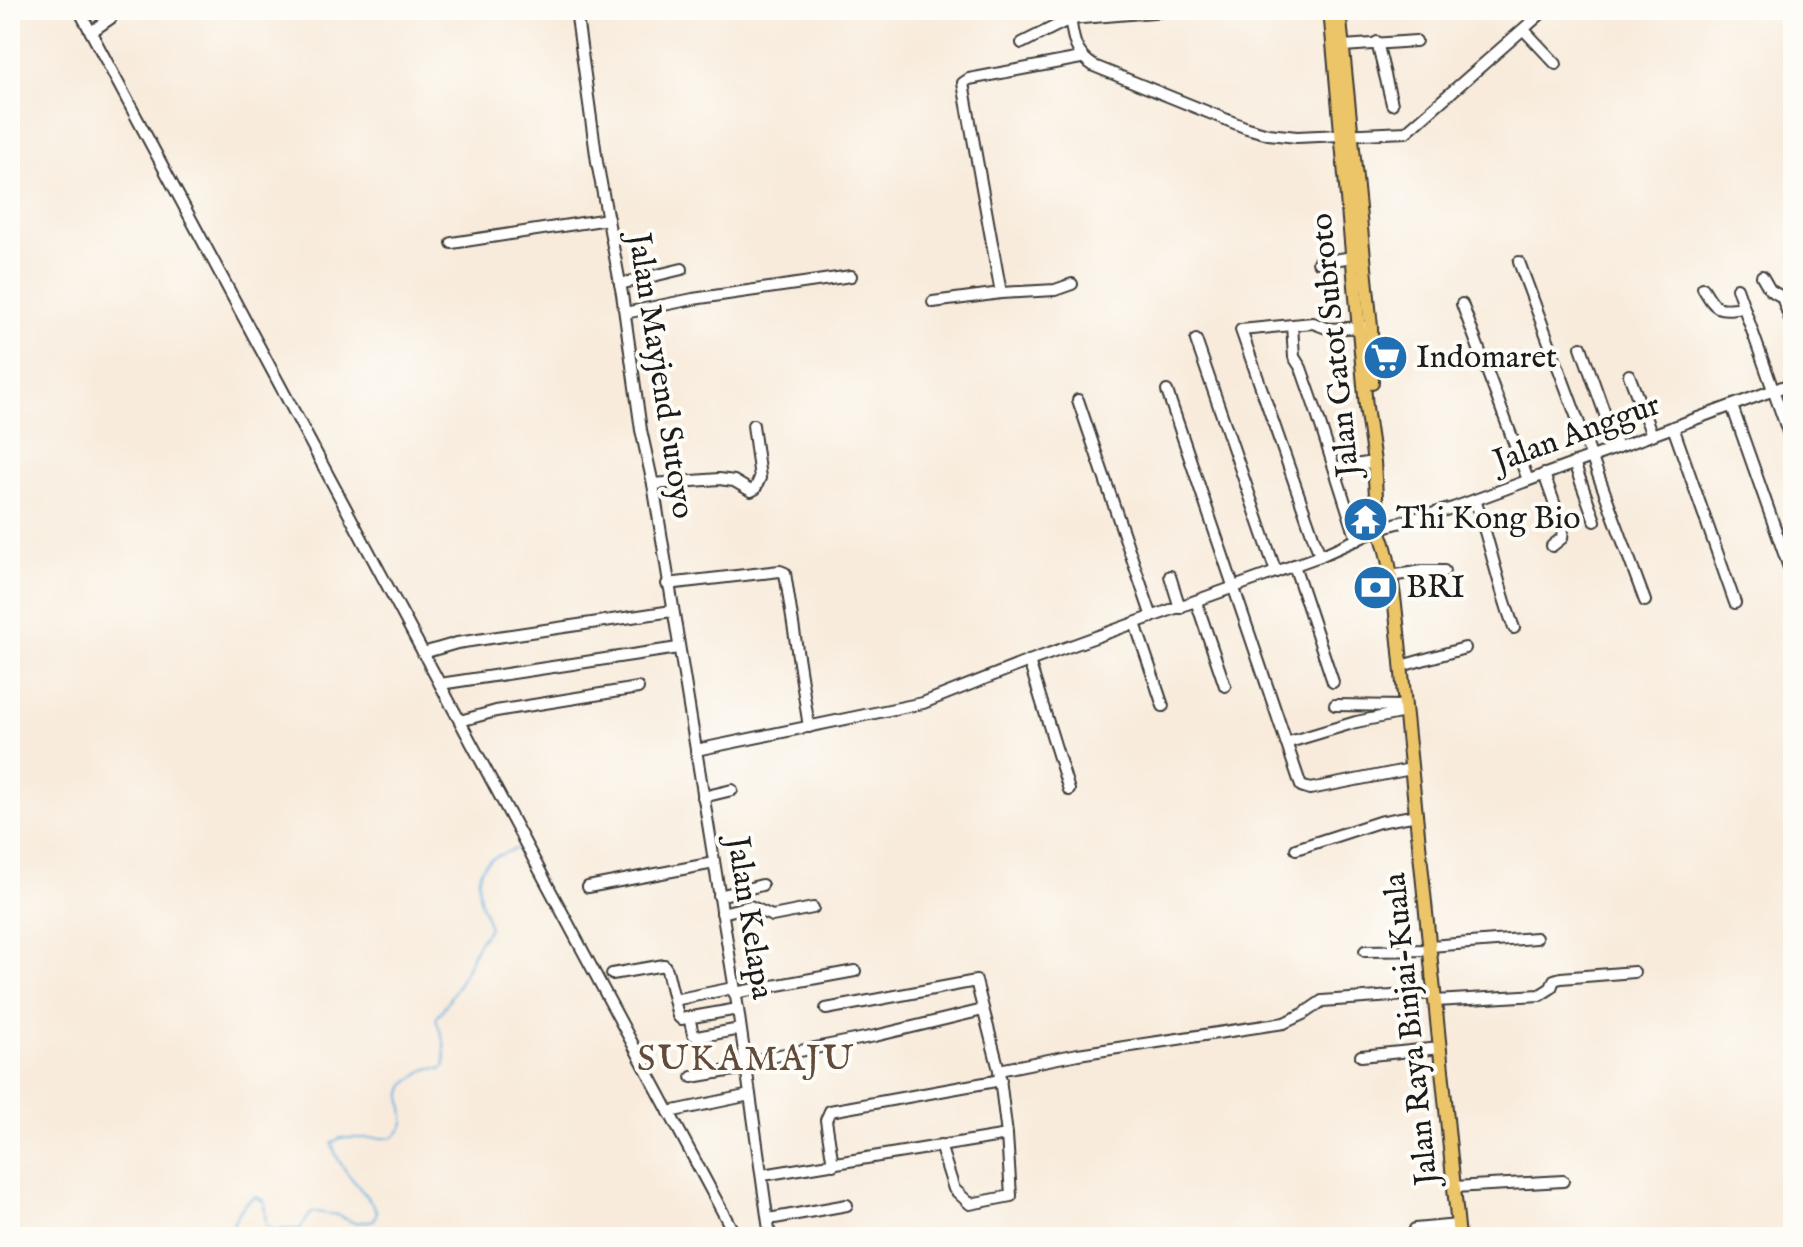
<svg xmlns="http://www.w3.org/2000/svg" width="1803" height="1247" font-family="'IM FELL English',serif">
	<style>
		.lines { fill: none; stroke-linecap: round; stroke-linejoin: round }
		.stream { stroke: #69b0e0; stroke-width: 2 }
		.minor-casing { stroke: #3d3b39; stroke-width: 14 }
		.major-casing { stroke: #3d3b39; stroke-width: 16 }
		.minor { stroke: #fff; stroke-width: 10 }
		.major { stroke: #edc569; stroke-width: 12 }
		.labels { text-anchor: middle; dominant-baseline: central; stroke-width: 8; stroke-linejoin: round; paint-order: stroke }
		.street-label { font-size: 32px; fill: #1c1c1c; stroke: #fdfcf7 }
		.poi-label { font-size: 32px; fill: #1c1c1c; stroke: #fdfcf7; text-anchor: start }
		.quarter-label { font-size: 36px; letter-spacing: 2px; fill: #624b3a; stroke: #fdfcf7 }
	</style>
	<rect width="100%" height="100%" fill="#fdfcf7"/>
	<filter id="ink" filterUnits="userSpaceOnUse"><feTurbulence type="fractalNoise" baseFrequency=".0125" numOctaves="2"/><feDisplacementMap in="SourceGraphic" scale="16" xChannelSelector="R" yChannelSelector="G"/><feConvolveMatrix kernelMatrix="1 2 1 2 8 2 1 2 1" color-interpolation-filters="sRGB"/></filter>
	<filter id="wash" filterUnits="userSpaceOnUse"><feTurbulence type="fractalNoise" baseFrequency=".006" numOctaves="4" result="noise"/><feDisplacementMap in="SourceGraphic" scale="32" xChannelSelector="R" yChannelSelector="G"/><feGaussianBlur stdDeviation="1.8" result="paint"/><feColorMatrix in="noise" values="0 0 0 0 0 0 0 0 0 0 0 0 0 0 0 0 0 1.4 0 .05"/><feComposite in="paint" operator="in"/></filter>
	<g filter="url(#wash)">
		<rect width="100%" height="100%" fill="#f8ebdb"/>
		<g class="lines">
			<path class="stream" d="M229 1237C233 1222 240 1204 255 1197L264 1201 266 1225 273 1230 300 1229 311 1213 316 1212 337 1215 355 1223 374 1220 377 1212C364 1188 338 1170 332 1143L340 1138H391C417 1123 395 1106 404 1087 408 1081 414 1078 419 1074 427 1067 432 1068 442 1069L445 1065 444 1042 436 1019C452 997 465 975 475 949 478 941 485 936 489 927 488 918 484 912 481 903 471 863 488 858 522 847"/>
		</g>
	</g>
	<g filter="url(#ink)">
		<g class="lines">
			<defs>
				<g id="minor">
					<polyline points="79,10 736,1237"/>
					<polyline points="576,10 597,162 622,294 641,430 653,484 738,1009 770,1237"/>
					<path d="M1069 10C1073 35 1072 52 1094 66L1247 128 1268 134 1297 137 1406 132 1545 10"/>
					<polyline points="1524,30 1556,64"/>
					<polyline points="91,32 111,18 112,10"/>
					<polyline points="1377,42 1392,104"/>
					<polyline points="1022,43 1070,19 1177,10"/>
					<polyline points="1343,46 1416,41"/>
					<polyline points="452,243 608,219"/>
					<polyline points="1318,262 1354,257"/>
					<polyline points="1519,262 1645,601"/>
					<polyline points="1762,276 1770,290 1782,297 1793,327"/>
					<polyline points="620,284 682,269"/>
					<polyline points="1072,284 1055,290 1001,293 963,83 969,79 1081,58"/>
					<path d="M1703 288C1716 310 1717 311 1743 307"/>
					<polyline points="1737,288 1793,446"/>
					<polyline points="933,302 1001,293"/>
					<polyline points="1462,304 1528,480"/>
					<polyline points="625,313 693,299 851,276"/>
					<polyline points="1292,325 1294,357 1301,368 1315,408 1357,540"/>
					<polyline points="1196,340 1276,572"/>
					<polyline points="1581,347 1617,448"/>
					<polyline points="1629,375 1652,435"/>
					<polyline points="1167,391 1301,786 1310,789 1411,769"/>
					<polyline points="1078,400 1152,617"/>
					<polyline points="1732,406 1793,579"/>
					<polyline points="1673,427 1735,603"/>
					<polyline points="1574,463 1595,521"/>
					<polyline points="1335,468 1374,462"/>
					<polyline points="1544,474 1563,528 1562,538 1552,546"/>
					<polyline points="653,484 719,479 734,481 751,491 755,489 760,478 753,425"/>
					<path d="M1475 500C1490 542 1498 586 1514 628"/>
					<polyline points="1320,556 1241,330 1313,323 1329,329 1365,327"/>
					<polyline points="1294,565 1333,682"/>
					<polyline points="1170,576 1180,608"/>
					<polyline points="1390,576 1423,571 1444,571"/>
					<polyline points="667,584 780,571 785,573 809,727"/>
					<polyline points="1196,601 1225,686"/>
					<polyline points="1135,623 1163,706"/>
					<polyline points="423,653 457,643 672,611"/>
					<polyline points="1029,661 1069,790"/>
					<polyline points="1401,666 1465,648"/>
					<polyline points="440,684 678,648"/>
					<polyline points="1335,705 1405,706"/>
					<polyline points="460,721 496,711 638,688"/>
					<polyline points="1286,743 1356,722 1405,712"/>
					<polyline points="696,750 923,703 1029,661 1320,556 1387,526 1453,508 1793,383"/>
					<polyline points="703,797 732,790"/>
					<polyline points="1296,849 1379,822 1417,815"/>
					<polyline points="588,887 714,863"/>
					<polyline points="719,896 762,885"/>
					<polyline points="722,913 750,906 772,916 813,908"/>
					<polyline points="1430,946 1536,938"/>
					<polyline points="1365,951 1430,950"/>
					<polyline points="612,974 664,965 667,970 678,1016 681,1019 738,1009"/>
					<polyline points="734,993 855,971"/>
					<polyline points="674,1000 733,988"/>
					<polyline points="1435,1001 1540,995 1551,988 1554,980 1561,978 1634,972"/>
					<polyline points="689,1017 693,1034 697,1037 740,1029"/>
					<polyline points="1361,1056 1440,1048"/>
					<polyline points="745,1062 875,1036 983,1010"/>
					<polyline points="999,1070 1078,1054 1284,1023 1303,1014 1322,1001 1435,993"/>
					<polyline points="692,1077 746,1068"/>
					<polyline points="669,1112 750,1095"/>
					<polyline points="940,1145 954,1189 970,1204 1011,1196 1007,1135"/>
					<polyline points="833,1165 826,1120 830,1111 1001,1080"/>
					<polyline points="763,1175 1007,1135 999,1070 976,981 826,1009"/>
					<polyline points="1454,1187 1563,1181"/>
					<polyline points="769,1219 847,1205"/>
					<polyline points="1415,1229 1458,1225"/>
				</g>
				<g id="major">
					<path d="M1330 10 1366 407 1374 462 1378 530C1394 550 1402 682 1406 716 1424 889 1441 1063 1459 1237"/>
					<polyline points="1339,10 1371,327 1372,383"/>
				</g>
			</defs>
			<use href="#minor" class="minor-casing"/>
			<use href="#major" class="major-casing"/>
			<use href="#minor" class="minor"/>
			<use href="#major" class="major"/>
		</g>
	</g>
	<defs>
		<symbol id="supermarket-disc" viewBox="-11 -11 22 22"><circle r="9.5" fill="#1f6fb2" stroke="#fdfcf7"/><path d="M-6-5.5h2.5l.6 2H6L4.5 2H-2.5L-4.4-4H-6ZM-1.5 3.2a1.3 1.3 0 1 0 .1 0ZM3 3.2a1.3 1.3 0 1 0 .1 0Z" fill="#fff"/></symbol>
		<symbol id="temple-disc" viewBox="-11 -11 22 22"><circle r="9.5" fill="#1f6fb2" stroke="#fdfcf7"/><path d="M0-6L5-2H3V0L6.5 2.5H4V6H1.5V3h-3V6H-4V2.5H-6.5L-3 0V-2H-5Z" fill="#fff"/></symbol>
		<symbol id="bank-disc" viewBox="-11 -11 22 22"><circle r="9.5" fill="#1f6fb2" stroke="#fdfcf7"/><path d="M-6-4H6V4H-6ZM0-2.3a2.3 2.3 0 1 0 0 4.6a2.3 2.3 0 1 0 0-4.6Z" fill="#fff"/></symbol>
	</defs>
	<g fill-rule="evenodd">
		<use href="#supermarket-disc" x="1360" y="332" width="51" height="51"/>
		<use href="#temple-disc" x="1340" y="494" width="51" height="51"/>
		<use href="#bank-disc" x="1350" y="562" width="51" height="51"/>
	</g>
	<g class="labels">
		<g class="street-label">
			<text transform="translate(1336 345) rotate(-96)">Jalan Gatot Subroto</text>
			<text transform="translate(660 376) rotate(81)">Jalan Mayjend Sutoyo</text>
			<text transform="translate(1577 434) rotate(-20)">Jalan Anggur</text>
			<text transform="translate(749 918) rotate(81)">Jalan Kelapa</text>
			<text transform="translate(1412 1029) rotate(-96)">Jalan Raya Binjai-Kuala</text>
		</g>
		<g class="poi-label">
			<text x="1416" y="358">Indomaret</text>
			<text x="1396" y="519">Thi Kong Bio</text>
			<text x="1406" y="588">BRI</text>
		</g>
		<g class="quarter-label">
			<text x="746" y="1060">SUKAMAJU</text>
		</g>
	</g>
	<rect width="1803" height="1247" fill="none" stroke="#fdfcf7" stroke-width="40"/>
</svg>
